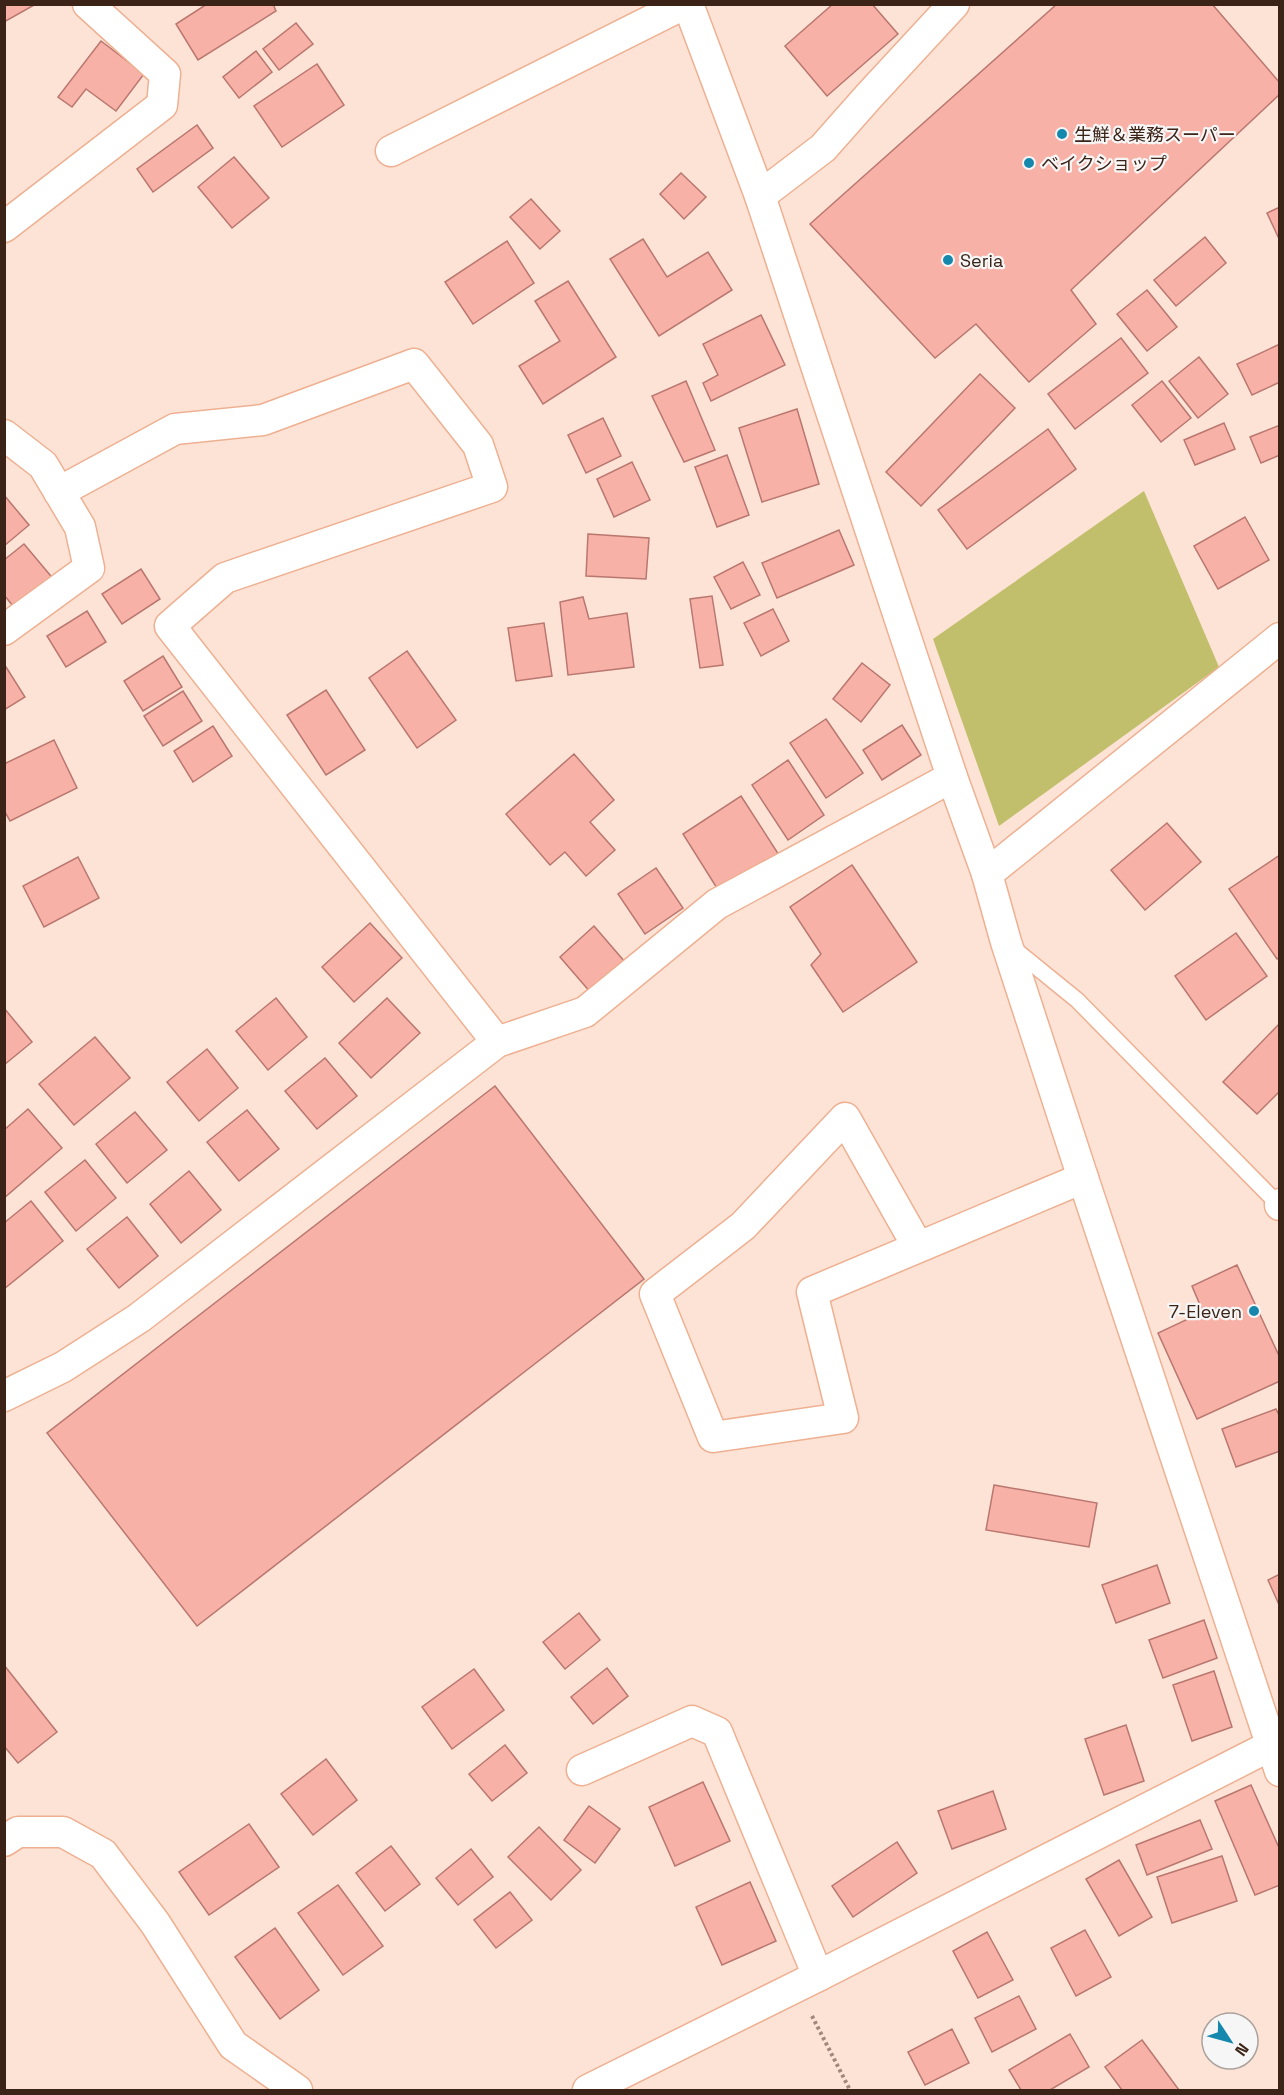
<svg xmlns="http://www.w3.org/2000/svg" width="1284" height="2095" font-family="'Space Grotesk','Noto Sans JP',sans-serif">
	<style>
		.green { fill: #c1bf6c }
		.building { fill: #f8b1a7; stroke: #b9776f; stroke-width: 1.5 }
		.lines { fill: none; stroke-linecap: round; stroke-linejoin: round }
		.lane-casing { stroke: #eeb091; stroke-width: 18 }
		.street-casing { stroke: #eeb091; stroke-width: 33 }
		.path { stroke: #a0877b; stroke-width: 4; stroke-dasharray: 3 3; stroke-linecap: butt }
		.lane { stroke: #fff; stroke-width: 15 }
		.street { stroke: #fff; stroke-width: 30 }
		.poi-dot { fill: #1687ad; stroke: #f6f6f6; stroke-width: 2 }
		.labels { text-anchor: middle; dominant-baseline: central; stroke-width: 4.5; stroke-linejoin: round; paint-order: stroke }
		.poi-label { font-size: 18px; fill: #3b2317; stroke: #f6f6f6; text-anchor: start }
	</style>
	<rect width="100%" height="100%" fill="#fde3d6"/>
	<polygon class="green" points="1144,491 1219,667 999,826 933,639"/>
	<g class="building">
		<polygon points="4,4 36,4 4,22"/>
		<polygon points="207,4 273,4 276,11 198,60 176,24"/>
		<polygon points="833,4 872,4 898,34 827,96 785,46"/>
		<polygon points="1057,4 1212,4 1280,83 1280,94 1071,290 1096,324 1029,382 976,324 935,358 810,224"/>
		<polygon points="296,23 313,44 279,70 263,49"/>
		<polygon points="101,41 144,74 116,111 86,89 72,107 58,97"/>
		<polygon points="256,51 272,72 239,98 223,77"/>
		<polygon points="317,64 344,105 282,147 254,106"/>
		<polygon points="197,125 213,148 153,192 137,169"/>
		<polygon points="234,157 269,198 232,228 198,187"/>
		<polygon points="681,173 706,197 684,219 660,194"/>
		<polygon points="531,199 560,231 540,249 510,217"/>
		<polygon points="1280,207 1280,241 1267,213"/>
		<polygon points="1205,237 1226,263 1176,306 1154,280"/>
		<polygon points="643,239 667,277 708,252 732,290 659,336 610,259"/>
		<polygon points="507,241 534,283 473,324 445,282"/>
		<polygon points="568,281 616,357 543,404 519,366 560,341 535,301"/>
		<polygon points="1147,290 1177,327 1147,351 1117,314"/>
		<polygon points="761,315 785,365 711,401 703,383 718,375 703,344"/>
		<polygon points="1121,338 1148,373 1075,429 1048,394"/>
		<polygon points="1280,344 1280,382 1252,395 1237,364"/>
		<polygon points="1199,357 1228,394 1198,418 1169,381"/>
		<polygon points="980,374 1015,408 921,506 886,472"/>
		<polygon points="686,381 715,450 684,462 652,396"/>
		<polygon points="1162,381 1191,418 1161,442 1132,405"/>
		<polygon points="797,409 819,484 762,502 739,428"/>
		<polygon points="603,418 621,456 586,473 568,435"/>
		<polygon points="1224,423 1235,449 1195,465 1184,440"/>
		<polygon points="1280,425 1280,455 1261,463 1250,437"/>
		<polygon points="1048,429 1076,469 967,549 938,510"/>
		<polygon points="727,455 749,515 717,527 695,467"/>
		<polygon points="632,462 650,500 614,517 597,479"/>
		<polygon points="4,495 29,525 4,546"/>
		<polygon points="1245,517 1269,560 1218,589 1194,546"/>
		<polygon points="839,530 854,565 777,598 762,563"/>
		<polygon points="588,534 649,538 646,579 586,576"/>
		<polygon points="24,544 55,581 17,611 4,595 4,560"/>
		<polygon points="743,562 760,595 731,609 714,577"/>
		<polygon points="141,569 160,599 122,624 102,594"/>
		<polygon points="712,596 723,665 700,668 690,599"/>
		<polygon points="583,597 589,619 627,613 634,667 568,675 560,602"/>
		<polygon points="773,609 789,641 761,656 744,623"/>
		<polygon points="87,611 106,642 66,667 47,636"/>
		<polygon points="544,623 552,676 516,681 508,628"/>
		<polygon points="407,651 456,720 417,748 369,678"/>
		<polygon points="163,656 182,687 143,711 124,681"/>
		<polygon points="862,663 890,685 861,722 833,699"/>
		<polygon points="6,667 25,697 4,710 4,668"/>
		<polygon points="326,690 365,750 326,775 287,715"/>
		<polygon points="183,691 202,721 163,746 144,716"/>
		<polygon points="826,719 863,773 826,798 790,743"/>
		<polygon points="902,725 921,755 882,780 863,750"/>
		<polygon points="213,726 232,756 193,782 174,751"/>
		<polygon points="54,740 77,788 10,821 4,810 4,764"/>
		<polygon points="574,754 614,800 590,822 615,850 586,876 565,852 550,865 506,814"/>
		<polygon points="788,760 824,815 788,840 752,785"/>
		<polygon points="741,796 779,855 720,893 683,834"/>
		<polygon points="1167,823 1201,862 1145,910 1111,870"/>
		<polygon points="1280,855 1280,957 1277,959 1229,889"/>
		<polygon points="78,857 99,898 44,927 23,886"/>
		<polygon points="852,865 917,962 843,1012 811,965 821,954 790,907"/>
		<polygon points="656,868 683,908 645,934 618,894"/>
		<polygon points="370,923 402,958 354,1002 322,967"/>
		<polygon points="594,926 625,962 591,993 560,957"/>
		<polygon points="1236,933 1267,976 1206,1020 1175,976"/>
		<polygon points="276,998 307,1037 268,1070 236,1031"/>
		<polygon points="387,998 420,1033 371,1078 339,1043"/>
		<polygon points="4,1008 32,1042 4,1065"/>
		<polygon points="1280,1023 1280,1091 1257,1114 1223,1082"/>
		<polygon points="95,1037 130,1078 74,1125 39,1084"/>
		<polygon points="207,1049 238,1088 199,1121 167,1082"/>
		<polygon points="325,1058 357,1096 317,1129 285,1091"/>
		<polygon points="495,1086 644,1279 197,1626 47,1433"/>
		<polygon points="28,1109 62,1148 4,1198 4,1130"/>
		<polygon points="247,1110 279,1149 239,1181 207,1142"/>
		<polygon points="135,1112 167,1150 127,1183 96,1144"/>
		<polygon points="85,1160 116,1198 76,1231 45,1192"/>
		<polygon points="189,1171 221,1210 181,1243 150,1204"/>
		<polygon points="31,1201 63,1241 4,1289 4,1223"/>
		<polygon points="127,1217 158,1256 119,1288 87,1249"/>
		<polygon points="1237,1265 1280,1358 1280,1381 1197,1419 1158,1333 1203,1312 1192,1286"/>
		<polygon points="1276,1409 1280,1417 1280,1451 1236,1467 1222,1429"/>
		<polygon points="994,1485 1097,1503 1089,1547 986,1530"/>
		<polygon points="1157,1565 1170,1603 1116,1623 1102,1585"/>
		<polygon points="1280,1574 1280,1607 1268,1580"/>
		<polygon points="579,1613 600,1640 565,1669 543,1642"/>
		<polygon points="1204,1620 1217,1658 1163,1678 1149,1640"/>
		<polygon points="4,1665 57,1732 18,1763 4,1746"/>
		<polygon points="607,1668 628,1696 593,1724 571,1697"/>
		<polygon points="474,1669 504,1710 452,1749 422,1707"/>
		<polygon points="1214,1671 1232,1727 1192,1741 1173,1685"/>
		<polygon points="1126,1725 1144,1781 1104,1795 1085,1739"/>
		<polygon points="505,1745 527,1773 492,1801 469,1774"/>
		<polygon points="326,1759 357,1800 313,1835 281,1794"/>
		<polygon points="703,1782 730,1841 675,1866 649,1807"/>
		<polygon points="1251,1785 1280,1850 1280,1885 1255,1895 1215,1801"/>
		<polygon points="993,1791 1006,1829 952,1849 938,1811"/>
		<polygon points="589,1806 620,1829 595,1863 564,1840"/>
		<polygon points="1200,1820 1212,1849 1147,1875 1136,1845"/>
		<polygon points="249,1824 279,1867 209,1915 179,1872"/>
		<polygon points="539,1827 581,1870 551,1900 508,1857"/>
		<polygon points="897,1842 917,1873 853,1917 832,1886"/>
		<polygon points="391,1846 420,1884 385,1911 356,1873"/>
		<polygon points="471,1849 493,1877 458,1905 436,1878"/>
		<polygon points="1222,1856 1237,1901 1172,1923 1157,1877"/>
		<polygon points="1119,1860 1152,1917 1119,1936 1086,1879"/>
		<polygon points="750,1882 776,1941 722,1965 696,1907"/>
		<polygon points="338,1885 383,1946 343,1975 298,1913"/>
		<polygon points="510,1892 532,1920 496,1948 474,1920"/>
		<polygon points="275,1928 319,1990 280,2019 235,1957"/>
		<polygon points="1085,1930 1111,1977 1076,1996 1051,1948"/>
		<polygon points="987,1932 1013,1980 978,1998 953,1951"/>
		<polygon points="1019,1996 1036,2029 992,2052 975,2018"/>
		<polygon points="952,2029 969,2063 925,2085 908,2052"/>
		<polygon points="1070,2034 1089,2067 1050,2090 1021,2090 1009,2070"/>
		<polygon points="1142,2040 1179,2090 1122,2090 1105,2067"/>
	</g>
	<g class="lines">
		<defs>
			<polyline id="lane" points="1013,948 1077,1000 1279,1205"/>
			<g id="street">
				<polyline points="688,4 760,196 952,777 987,874 1006,942 1083,1178 1280,1771"/>
				<polyline points="391,151 684,4"/>
				<polyline points="760,196 823,148 869,96 954,4"/>
				<polyline points="4,227 162,105 165,74 88,4"/>
				<polyline points="4,435 43,465 80,527 89,568 4,630"/>
				<polyline points="59,492 175,429 263,420 414,364 478,445 492,487 225,578 170,626 497,1042"/>
				<polyline points="987,874 1280,638"/>
				<polyline points="1280,1204 1280,1205"/>
				<polyline points="918,1247 845,1118 743,1226 655,1294 713,1437 843,1418 812,1292 1083,1178"/>
				<polyline points="4,1396 63,1367 139,1318 497,1042 585,1012 717,904 952,777"/>
				<polyline points="582,1770 692,1721 717,1732 818,1976"/>
				<polyline points="4,1841 18,1832 63,1832 103,1854 155,1923 233,2045 297,2090"/>
				<polyline points="588,2090 818,1976 1270,1746 1280,1737"/>
			</g>
		</defs>
		<use href="#lane" class="lane-casing"/>
		<use href="#street" class="street-casing"/>
		<polyline class="path" points="812,2016 850,2090"/>
		<use href="#lane" class="lane"/>
		<use href="#street" class="street"/>
	</g>
	<g class="poi-dot">
		<circle cx="1062" cy="134" r="6"/>
		<circle cx="1029" cy="163" r="6"/>
		<circle cx="948" cy="260" r="6"/>
		<circle cx="1254" cy="1311" r="6"/>
	</g>
	<g class="labels">
		<g class="poi-label">
			<text x="1074" y="134">生鮮＆業務スーパー</text>
			<text x="1041" y="163">ベイクショップ</text>
			<text x="960" y="260">Seria</text>
			<text x="1242" y="1311" text-anchor="end">7-Eleven</text>
		</g>
	</g>
	<rect width="1284" height="2095" fill="none" stroke="#3b2317" stroke-width="12"/>
	<g transform="translate(1230 2041) rotate(126)"><circle r="28" fill="#f6f6f6" stroke="#aba29d" stroke-width="1.5"/>
	<path d="M0-4.5L10 22L0 15L-10 22Z" fill="#1687ad"/>
	<text y="-9" font-size="16" font-weight="bold" text-anchor="middle" fill="#3b2317">N</text>
	</g>
</svg>
